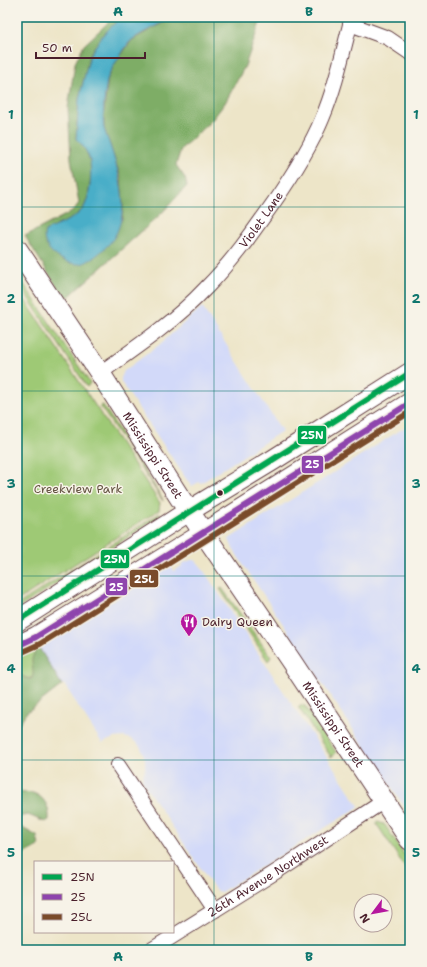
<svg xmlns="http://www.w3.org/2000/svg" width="427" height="967" font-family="'Shantell Sans',sans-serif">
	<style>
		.built { fill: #d2d9f9 }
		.green { fill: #9ec975; stroke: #747450 }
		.forest { fill: #7ead66; stroke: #646648 }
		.water { fill: #48aec8; stroke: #49667a }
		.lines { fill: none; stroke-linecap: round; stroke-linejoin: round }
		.street-casing { stroke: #623d43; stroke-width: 16 }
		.secondary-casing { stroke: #623d43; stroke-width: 22 }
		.street { stroke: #fff; stroke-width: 14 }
		.secondary { stroke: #fff; stroke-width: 20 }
		.bus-1-casing { stroke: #f7f3e8; stroke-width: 9 }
		.bus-2-casing { stroke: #f7f3e8; stroke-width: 9 }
		.bus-3-casing { stroke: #f7f3e8; stroke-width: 9 }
		.bus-1 { stroke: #00a651; stroke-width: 6 }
		.bus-2 { stroke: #8e44ad; stroke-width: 6 }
		.bus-3 { stroke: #7a4b2a; stroke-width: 6 }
		.grid { fill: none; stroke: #0f766e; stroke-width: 1; stroke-opacity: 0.55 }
		.bus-dot { fill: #4a1f2b; stroke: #f7f3e8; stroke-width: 1.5 }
		.labels { text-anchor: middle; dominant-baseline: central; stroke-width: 3; stroke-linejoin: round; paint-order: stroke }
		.street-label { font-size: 12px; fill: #4a1f2b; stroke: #f7f3e8 }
		.park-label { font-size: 12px; fill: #635241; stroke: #f7f3e8 }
		.poi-label { font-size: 12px; fill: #4a1f2b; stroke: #f7f3e8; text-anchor: start }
		.line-badge { stroke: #f7f3e8; stroke-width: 1.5 }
		.badge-label { font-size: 11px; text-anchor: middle; font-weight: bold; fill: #fff }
		.neatline { fill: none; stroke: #0f766e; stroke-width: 1.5 }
		.grid-label { font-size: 13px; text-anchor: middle; font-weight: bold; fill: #0f766e }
	</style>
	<rect width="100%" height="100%" fill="#f7f3e8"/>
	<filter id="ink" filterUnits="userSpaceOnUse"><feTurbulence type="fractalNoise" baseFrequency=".025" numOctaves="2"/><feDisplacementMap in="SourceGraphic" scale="8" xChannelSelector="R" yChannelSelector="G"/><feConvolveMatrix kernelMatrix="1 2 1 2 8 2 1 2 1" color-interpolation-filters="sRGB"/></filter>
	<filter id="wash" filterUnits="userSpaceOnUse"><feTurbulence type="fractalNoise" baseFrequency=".012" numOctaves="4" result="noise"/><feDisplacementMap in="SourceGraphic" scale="16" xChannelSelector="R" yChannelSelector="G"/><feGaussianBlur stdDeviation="0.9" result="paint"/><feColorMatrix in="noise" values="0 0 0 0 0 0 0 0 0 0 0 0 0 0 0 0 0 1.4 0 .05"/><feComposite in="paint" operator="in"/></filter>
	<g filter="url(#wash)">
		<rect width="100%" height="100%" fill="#ede5c8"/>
		<g class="built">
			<polygon points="202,307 282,431 201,483 199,482 192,486 187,480 121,382 121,378 124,371 159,345"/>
			<polygon points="410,424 410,815 233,549 229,539"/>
			<polygon points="191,560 195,560 200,565 359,806 357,808 221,892 217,891 212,885 143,783 142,778 145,769 145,759 141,748 137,743 131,739 124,737 114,738 102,743 64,684 62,685 38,646 171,566 174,571 182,566 181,564"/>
		</g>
		<g class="green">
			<polygon points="17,274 90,383 87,387 17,281"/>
			<polygon points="17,288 160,503 159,510 17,601"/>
			<polygon points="103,405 162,498 163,501 100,406"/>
			<polygon points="160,513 161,515 156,519 17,609 17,605"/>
			<polygon points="222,588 271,657 269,660 268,661 220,589"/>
			<path d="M38 646C37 652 33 660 33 666 33 668 34 670 34 672 33 682 25 678 19 674L17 675V659Z"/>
			<polygon points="300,705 305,706 336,752 335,754 331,757 298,707"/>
			<polygon points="378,822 384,824 387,828 410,863 410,875 376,823"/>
		</g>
		<g class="forest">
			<path d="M114 17H121L102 36 90 54 79 99 76 139C82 144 89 153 90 162 92 174 90 200 82 210 73 220 57 225 45 231L52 252 67 261 122 220 123 208 121 178 104 128V111L108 77 116 62 132 40 173 17H262L245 66 225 103 212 120 181 149 176 165 185 178 187 186 160 215 65 300 25 236 73 211 79 203 71 159 68 108 75 63 84 45Z"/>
			<path d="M38 646 62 685 26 713 17 727V675L19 674C40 689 31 667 32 659 33 655 36 650 38 646Z"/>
			<path d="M17 791C23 793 28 792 33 793 45 797 50 808 49 820L45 822 28 815 17 817Z"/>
			<polygon points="17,825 37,836 39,846 17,858"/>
		</g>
		<path class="water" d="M121 17H173C160 24 145 31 133 39 127 43 123 53 118 59 115 64 110 71 108 77 105 87 102 117 104 128 106 135 109 142 111 148 120 176 130 208 115 236 110 245 90 263 80 264 65 265 39 249 45 231 57 225 73 220 82 210 90 201 92 174 90 162 89 154 82 144 76 139L79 99 90 54 102 36Z"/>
	</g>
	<g filter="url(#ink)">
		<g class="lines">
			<defs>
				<g id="street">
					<polyline points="350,24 388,38 410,53"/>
					<path id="s1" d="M100 373C137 347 175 321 206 288 232 262 253 232 274 202 292 176 310 148 322 119 336 86 343 51 352 17"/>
					<polyline points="118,765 215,910"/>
					<path id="s2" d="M151 950 282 868 384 801"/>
				</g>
				<g id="secondary">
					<path id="s3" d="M17 249 100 373 180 498 291 661 410 840"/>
					<polyline points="17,621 189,511 273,460 410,373"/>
					<polyline points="17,646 36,637 204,533 410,403"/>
				</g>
			</defs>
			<use href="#street" class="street-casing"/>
			<use href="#secondary" class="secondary-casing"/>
			<use href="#street" class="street"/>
			<use href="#secondary" class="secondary"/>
			<defs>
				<path id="bus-1" d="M17 621C148 538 279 456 410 373"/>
				<polyline id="bus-2" points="17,646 36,637 410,403"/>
				<polyline id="bus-3" points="20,653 40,644 410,412"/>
			</defs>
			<use href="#bus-1" class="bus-1-casing"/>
			<use href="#bus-2" class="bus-2-casing"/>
			<use href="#bus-3" class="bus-3-casing"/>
			<use href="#bus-1" class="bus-1"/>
			<use href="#bus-2" class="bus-2"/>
			<use href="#bus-3" class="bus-3"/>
		</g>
	</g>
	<path class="grid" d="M214 17V950M17 207H410M17 391H410M17 576H410M17 760H410"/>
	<defs>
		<symbol id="restaurant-pin" viewBox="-11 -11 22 30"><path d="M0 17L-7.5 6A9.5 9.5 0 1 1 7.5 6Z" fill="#b5179e" stroke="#f7f3e8"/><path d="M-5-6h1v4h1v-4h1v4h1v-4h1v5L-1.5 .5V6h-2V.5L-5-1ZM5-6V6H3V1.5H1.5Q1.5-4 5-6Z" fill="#fff"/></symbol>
	</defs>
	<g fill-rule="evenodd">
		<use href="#restaurant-pin" x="179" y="612" width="20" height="27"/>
	</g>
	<circle class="bus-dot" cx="220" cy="493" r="3.5"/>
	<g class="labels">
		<g class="street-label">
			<text stroke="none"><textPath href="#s1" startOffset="224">Violet Lane</textPath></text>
			<text stroke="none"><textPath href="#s3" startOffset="247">Mississippi Street</textPath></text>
			<text stroke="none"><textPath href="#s3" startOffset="571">Mississippi Street</textPath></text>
			<text stroke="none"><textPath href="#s2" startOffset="138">26th Avenue Northwest</textPath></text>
		</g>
		<g class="park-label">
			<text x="78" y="489">Creekview Park</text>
		</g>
		<g class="poi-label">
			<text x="202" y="622">Dairy Queen</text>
		</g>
	</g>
	<g class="line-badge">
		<rect x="297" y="425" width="30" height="20" rx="4" fill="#00a651"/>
		<rect x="301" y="455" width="23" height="19" rx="4" fill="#8e44ad"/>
		<rect x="100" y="549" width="30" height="20" rx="4" fill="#00a651"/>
		<rect x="129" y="569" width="30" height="19" rx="4" fill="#7a4b2a"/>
		<rect x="105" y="577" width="23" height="19" rx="4" fill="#8e44ad"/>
	</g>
	<g class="badge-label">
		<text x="312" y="439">25N</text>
		<text x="312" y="468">25</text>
		<text x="115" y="563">25N</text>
		<text x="144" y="583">25L</text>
		<text x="116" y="591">25</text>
	</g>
	<rect width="427" height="967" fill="none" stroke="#f7f3e8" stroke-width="44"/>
	<rect x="34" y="861" width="140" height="72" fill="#f7f3e8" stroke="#b29e9c"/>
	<rect x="42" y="874" width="20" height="6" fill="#00a651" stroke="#b29e9c"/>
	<text x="70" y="881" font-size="12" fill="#4a1f2b">25N</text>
	<rect x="42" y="894" width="20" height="6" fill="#8e44ad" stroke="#b29e9c"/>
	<text x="70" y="901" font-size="12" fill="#4a1f2b">25</text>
	<rect x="42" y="914" width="20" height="6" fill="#7a4b2a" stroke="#b29e9c"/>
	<text x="70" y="921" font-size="12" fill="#4a1f2b">25L</text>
	<g transform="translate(373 913) rotate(238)"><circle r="19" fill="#f7f3e8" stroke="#b29e9c"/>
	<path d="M0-3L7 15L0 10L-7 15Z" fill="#b5179e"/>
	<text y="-6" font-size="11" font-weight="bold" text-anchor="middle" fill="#4a1f2b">N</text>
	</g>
	<path d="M36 52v6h109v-6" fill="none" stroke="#4a1f2b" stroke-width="2"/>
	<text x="42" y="52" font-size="12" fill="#4a1f2b" stroke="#f7f3e8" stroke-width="3" paint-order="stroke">50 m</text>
	<rect x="22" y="22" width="383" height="923" class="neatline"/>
	<g class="grid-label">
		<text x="118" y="16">A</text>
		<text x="309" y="16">B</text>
		<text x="11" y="119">1</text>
		<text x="416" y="119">1</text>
		<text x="11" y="303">2</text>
		<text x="416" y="303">2</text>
		<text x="11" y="488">3</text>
		<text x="416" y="488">3</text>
		<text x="11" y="673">4</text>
		<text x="416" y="673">4</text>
		<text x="11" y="857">5</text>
		<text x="416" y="857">5</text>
		<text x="118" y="961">A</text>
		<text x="309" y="961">B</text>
	</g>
</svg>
